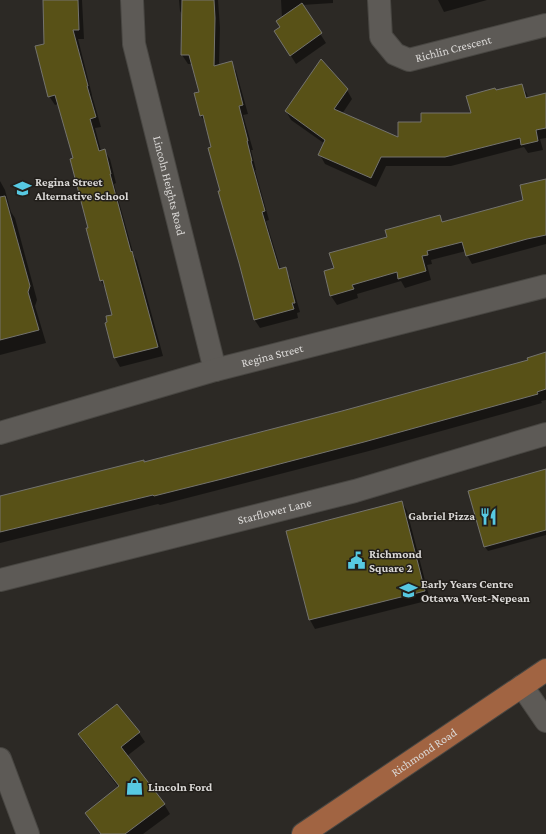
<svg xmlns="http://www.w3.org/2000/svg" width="546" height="834" font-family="'Crimson Pro',serif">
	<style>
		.shadow { fill: #0007 }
		.building { fill: #585117; stroke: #74736e }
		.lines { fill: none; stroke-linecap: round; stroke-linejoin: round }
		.minor-casing { stroke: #484642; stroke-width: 24 }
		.major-casing { stroke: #484642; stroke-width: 24 }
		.minor { stroke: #5d5a56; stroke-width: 22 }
		.major { stroke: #a16442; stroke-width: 22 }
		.labels { text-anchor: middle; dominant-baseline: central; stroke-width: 3; stroke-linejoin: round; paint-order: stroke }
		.street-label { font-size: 12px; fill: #dbd9d7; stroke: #221f1b }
		.poi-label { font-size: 12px; font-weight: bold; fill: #dbd9d7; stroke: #221f1b; text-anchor: start }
	</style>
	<rect width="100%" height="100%" fill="#2c2925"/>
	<g class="shadow">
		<polygon points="44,0 82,0 84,39 78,39 92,95 92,96 101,127 95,128 101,151 104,150 110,159 116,183 114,184 134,256 137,261 163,356 120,367 115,358 106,323 113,315 106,290 101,281 87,229 89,229 74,159 58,104 55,105 49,96 45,44"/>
		<polygon points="179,0 218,0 220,28 219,65 231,62 236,71 248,114 243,115 253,150 251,150 256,170 255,170 269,220 266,221 281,270 285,269 290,278 300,312 297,313 298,318 260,328 254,319 221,191 206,124 201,116 201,92 193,64 188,64 182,55 183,16 180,11"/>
		<polygon points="281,0 333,0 333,3 302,5 326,43 296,64 281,40 282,18"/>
		<polygon points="438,0 487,0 444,12"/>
		<polygon points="521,85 527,94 528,99 546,94 546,138 540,139 543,150 528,153 524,147 451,166 386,166 376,187 325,164 320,155 325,144 291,120 286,111 347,90 352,99 342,114 399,139 422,123 472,114 496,91"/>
		<polygon points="546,180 546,244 472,264 467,255 466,251 431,260 432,264 427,265 431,280 405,288 401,281 357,294 358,298 337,305 331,296 325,272 335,269 389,238 439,217 443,223 524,200"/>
		<polygon points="0,181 5,190 11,212 15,218 37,300 35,306 46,343 0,355"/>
		<polygon points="546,354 546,400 541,401 542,403 369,451 160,505 158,504 0,543 0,497 144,461 145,463 343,412 529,360"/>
		<polygon points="546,470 546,535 488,551 485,547 469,491"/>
		<polygon points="402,502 407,511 430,600 315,629 310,620 288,531"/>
		<polygon points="117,705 139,733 145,742 127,756 164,804 170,814 143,834 101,834 92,823 86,813 119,788 85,744 79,735"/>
	</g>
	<g class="building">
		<polygon points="43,0 78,0 79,30 73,30 88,86 87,86 96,117 90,119 99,151 105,149 111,174 110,174 131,252 132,251 158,347 114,358 105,323 107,322 106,316 112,315 103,280 100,281 86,228 88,228 70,159 73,158 55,95 48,97 35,46 44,44"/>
		<polygon points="182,0 214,0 215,18 214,66 232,61 243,105 239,106 248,141 247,141 252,161 251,161 265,211 262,212 279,269 286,267 295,303 292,303 294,309 254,320 239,263 218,191 220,191 208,148 211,147 203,115 200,116 194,93 199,92 189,55 181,55"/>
		<polygon points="302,3 322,33 290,56 274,31 280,27 276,21"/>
		<polygon points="321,59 348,89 334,109 398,137 398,122 421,122 421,113 471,113 466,96 495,88 496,90 522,84 526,98 546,93 546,128 536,130 538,141 521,145 520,138 445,157 381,157 371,178 318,155 325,140 285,111"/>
		<polygon points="546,179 546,235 527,239 466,256 462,242 427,251 428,255 422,256 426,271 398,279 397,272 352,285 354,289 330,296 324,271 334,268 329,253 387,237 385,230 440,215 442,222 523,200 520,185"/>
		<polygon points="5,196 30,286 28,292 39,330 0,340 0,197"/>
		<polygon points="546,352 546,389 537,392 538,394 364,442 222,479 154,496 153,495 0,532 0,496 144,460 144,462 342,411 528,360 527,358"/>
		<polygon points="546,469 546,530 484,547 468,491"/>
		<polygon points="402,501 425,591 309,620 286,531"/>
		<polygon points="117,704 140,732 121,747 165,804 125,834 101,834 85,813 119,786 78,734"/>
	</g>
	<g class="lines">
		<defs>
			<g id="minor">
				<path id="s1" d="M132 0 134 44 215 370"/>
				<path id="s2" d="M379 0 381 37 395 54 409 60 546 25"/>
				<path id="s3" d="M0 433 215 370 546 286"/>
				<path id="s4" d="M0 580 355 491 546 434"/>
				<polyline points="522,686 546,721"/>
				<polyline points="0,759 28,834"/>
			</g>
			<g id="major">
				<path id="s5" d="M303 834 546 670"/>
			</g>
		</defs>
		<use href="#minor" class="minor-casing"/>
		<use href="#major" class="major-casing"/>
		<use href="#minor" class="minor"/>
		<use href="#major" class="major"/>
	</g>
	<defs>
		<symbol id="school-bare" viewBox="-9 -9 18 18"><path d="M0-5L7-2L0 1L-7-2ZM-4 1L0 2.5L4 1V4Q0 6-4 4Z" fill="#57c9e2" stroke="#221f1b" stroke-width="2.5" paint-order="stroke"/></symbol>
		<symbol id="restaurant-bare" viewBox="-9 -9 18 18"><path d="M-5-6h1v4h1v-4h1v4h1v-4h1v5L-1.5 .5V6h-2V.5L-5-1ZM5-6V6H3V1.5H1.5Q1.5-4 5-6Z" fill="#57c9e2" stroke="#221f1b" stroke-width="2.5" paint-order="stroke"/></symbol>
		<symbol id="civic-bare" viewBox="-9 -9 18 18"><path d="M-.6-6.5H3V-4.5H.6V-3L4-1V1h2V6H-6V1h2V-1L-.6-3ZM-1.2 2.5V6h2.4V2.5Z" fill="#57c9e2" stroke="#221f1b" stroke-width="2.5" paint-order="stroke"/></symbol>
		<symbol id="shop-bare" viewBox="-9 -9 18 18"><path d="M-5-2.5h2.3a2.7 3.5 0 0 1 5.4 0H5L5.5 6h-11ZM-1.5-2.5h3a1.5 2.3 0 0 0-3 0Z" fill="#57c9e2" stroke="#221f1b" stroke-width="2.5" paint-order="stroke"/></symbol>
	</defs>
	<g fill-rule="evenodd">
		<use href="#school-bare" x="10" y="176" width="25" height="25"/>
		<use href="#restaurant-bare" x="476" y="504" width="25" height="25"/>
		<use href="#civic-bare" x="344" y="548" width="25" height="25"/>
		<use href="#school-bare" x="396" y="578" width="25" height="25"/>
		<use href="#shop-bare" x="122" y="774" width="25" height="25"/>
	</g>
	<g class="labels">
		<g class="street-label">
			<text stroke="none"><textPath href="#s2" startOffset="120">Richlin Crescent</textPath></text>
			<text stroke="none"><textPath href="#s1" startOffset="190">Lincoln Heights Road</textPath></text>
			<text stroke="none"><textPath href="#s3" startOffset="283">Regina Street</textPath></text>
			<text stroke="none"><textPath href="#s4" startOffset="283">Starflower Lane</textPath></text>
			<text stroke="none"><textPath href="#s5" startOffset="146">Richmond Road</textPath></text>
		</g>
		<g class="poi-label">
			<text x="35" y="182">Regina Street<tspan x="35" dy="14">Alternative School</tspan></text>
			<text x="475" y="516" text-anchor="end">Gabriel Pizza</text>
			<text x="369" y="554">Richmond<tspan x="369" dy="14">Square 2</tspan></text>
			<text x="421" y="584">Early Years Centre<tspan x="421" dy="14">Ottawa West-Nepean</tspan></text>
			<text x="148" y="787">Lincoln Ford</text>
		</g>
	</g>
</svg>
